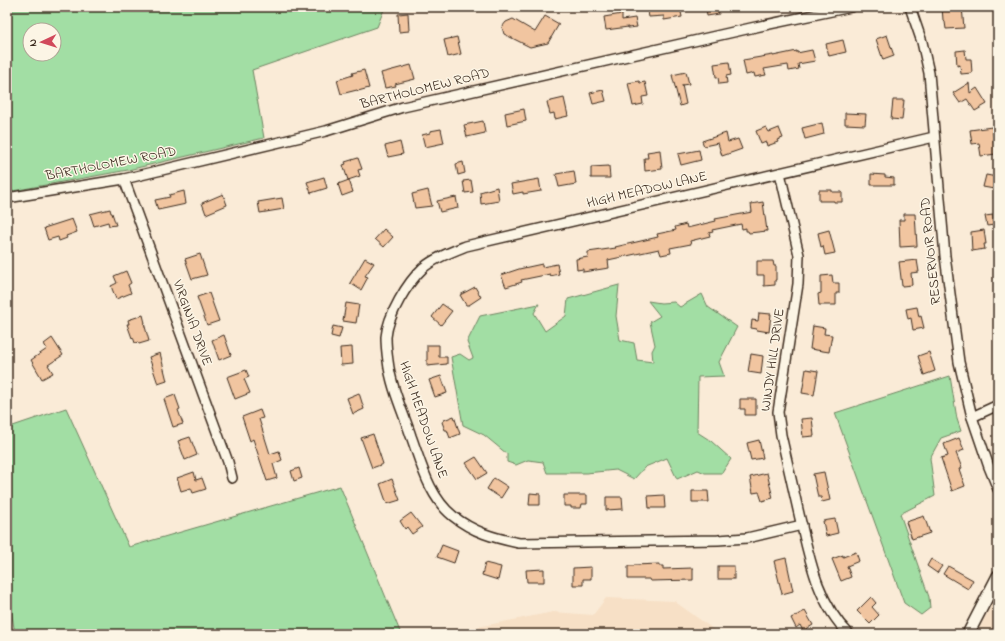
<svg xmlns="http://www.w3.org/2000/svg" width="1005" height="641" font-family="'Indie Flower',sans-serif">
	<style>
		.built { fill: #f7e0c6 }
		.green { fill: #a2dea4; stroke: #6e8461; fill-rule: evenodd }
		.building { fill: #f1c5a0; stroke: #3b2a1e }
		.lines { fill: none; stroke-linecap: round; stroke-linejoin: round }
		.minor-casing { stroke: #3b2a1e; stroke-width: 12 }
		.major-casing { stroke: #3b2a1e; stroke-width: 14 }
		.minor { stroke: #fcf5e5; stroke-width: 9 }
		.major { stroke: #fcf5e5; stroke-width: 11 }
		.labels { text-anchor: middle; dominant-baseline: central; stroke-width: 3; stroke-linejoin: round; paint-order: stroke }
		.street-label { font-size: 14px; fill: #3b2a1e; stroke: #fcf5e5 }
	</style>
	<rect width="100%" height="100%" fill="#faebd7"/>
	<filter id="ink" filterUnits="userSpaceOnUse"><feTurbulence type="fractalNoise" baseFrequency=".025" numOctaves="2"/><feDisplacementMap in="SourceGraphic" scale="8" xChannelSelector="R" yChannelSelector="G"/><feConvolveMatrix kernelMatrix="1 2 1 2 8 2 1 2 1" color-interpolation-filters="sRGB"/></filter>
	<g filter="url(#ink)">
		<g class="built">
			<polygon points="606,598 674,601 720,634 443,634 553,612 593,615"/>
			<polygon points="994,600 998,600 998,634 976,634"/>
		</g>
		<g class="green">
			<path d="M7 7H385L377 27 252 70 264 138 128 170 7 192ZM30 30H54V54H30Z"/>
			<polygon points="619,285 616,316 620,340 634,343 637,360 653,362 652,351 655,345 650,322 660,316 648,301 661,303 674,302 680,307 702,294 708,307 737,327 719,362 724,376 698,377 697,432 711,441 731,459 722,473 705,473 698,470 677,479 667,458 645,467 634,479 616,470 586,473 547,473 543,462 528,460 516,465 507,462 507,454 484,435 463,425 451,357 460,354 469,360 473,358 467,342 480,316 539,304 534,313 545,331 566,316 568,299"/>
			<polygon points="950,376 957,419 961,431 941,438 930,458 935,496 900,514 929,597 930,608 921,615 904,603 835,413"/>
			<polygon points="66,408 129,547 340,486 401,634 15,634 8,591 7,591 7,428"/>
		</g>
		<g class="building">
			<polygon points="647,7 680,7 682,17 664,20 664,16 649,17"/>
			<polygon points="706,7 718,7 719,14 707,16"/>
			<polygon points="942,7 962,7 964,28 946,29 945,22 943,20"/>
			<polygon points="408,13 409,31 399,32 398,14"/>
			<polygon points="622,14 622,20 635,18 637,27 628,28 628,27 606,30 604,17"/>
			<polygon points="545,16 559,24 548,43 530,47 504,34 502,27 506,22 513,19 535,32"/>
			<polygon points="887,35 894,56 883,60 876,39"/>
			<polygon points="457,37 461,54 448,57 444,40"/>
			<polygon points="843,40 846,52 829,56 826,44"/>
			<polygon points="812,50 815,61 798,64 799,69 789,71 788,65 764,69 766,75 755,77 754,73 746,75 743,60 773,55 773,56 797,51 797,53"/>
			<polygon points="965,50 966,59 971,59 972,73 961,74 960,65 957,66 956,51"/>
			<polygon points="729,62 731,75 726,76 727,83 719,84 718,77 716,77 714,64"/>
			<polygon points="411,65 415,79 395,84 396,86 385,88 381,73"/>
			<polygon points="364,70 369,88 358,91 357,90 341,94 337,80 353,75 352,73"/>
			<polygon points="686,72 689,84 682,85 686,104 680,106 672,75"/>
			<polygon points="639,81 640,83 645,82 648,96 642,97 643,104 633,106 628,83"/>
			<polygon points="969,83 970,93 977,88 987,104 975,111 967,99 960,103 953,93"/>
			<polygon points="603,90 606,101 593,104 590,93"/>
			<polygon points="564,98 568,116 555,119 554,113 550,114 547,102"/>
			<polygon points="893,100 904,100 902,120 891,119"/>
			<polygon points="524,109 526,121 507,125 505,113"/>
			<polygon points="845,113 866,114 865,125 845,124"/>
			<polygon points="483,121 485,133 467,137 464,125"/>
			<polygon points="822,123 824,134 805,139 802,128"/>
			<polygon points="766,127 769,132 779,128 783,138 777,140 778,142 767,146 766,142 761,144 756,131"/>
			<polygon points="992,127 996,154 981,156 979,143 972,144 970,130"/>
			<polygon points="441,129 444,143 425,147 422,135 430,133 430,131"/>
			<polygon points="726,133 728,142 738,139 742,149 722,156 718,143 704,146 702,141"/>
			<polygon points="400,142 403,154 388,157 385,146"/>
			<polygon points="660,150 662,169 645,171 644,158 648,158 647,152"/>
			<polygon points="699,150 701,160 681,165 678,154"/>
			<polygon points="358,158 362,169 358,170 360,176 348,180 343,165 346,164 345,162"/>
			<polygon points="463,162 465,173 458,175 456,164"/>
			<polygon points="609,166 610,178 591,178 591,167"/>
			<polygon points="574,171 576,184 559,187 556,174"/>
			<polygon points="871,174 885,175 885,177 894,178 894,185 871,185"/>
			<polygon points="986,175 997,177 994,189 983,187"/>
			<polygon points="324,177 327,188 311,193 307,182"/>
			<polygon points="539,179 541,191 523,194 523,192 513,194 511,184"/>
			<polygon points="349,180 353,192 342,196 338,184"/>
			<polygon points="471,180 473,192 465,193 463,181"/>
			<polygon points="497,187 499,201 481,204 480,192"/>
			<polygon points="428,190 432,206 415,208 412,194"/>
			<polygon points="819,190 832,190 832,192 842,192 842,202 834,202 834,201 819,201"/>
			<polygon points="184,191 186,204 158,210 155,200 170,197 169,195"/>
			<polygon points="223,194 227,205 206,214 202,203"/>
			<polygon points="456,197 458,208 440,212 437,201"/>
			<polygon points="282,198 284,209 260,213 258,202"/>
			<polygon points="763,202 767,231 749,233 748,231 746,231 746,228 742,229 741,224 712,230 713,232 709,233 710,236 690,241 691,244 670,248 671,253 661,255 659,249 608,260 609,268 583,272 583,269 577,270 576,259 588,257 588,252 616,248 615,247 658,237 657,234 676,230 675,227 686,224 687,228 716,221 715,219 752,212 751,204"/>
			<polygon points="110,209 111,213 112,213 116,225 109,226 108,222 94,226 90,214"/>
			<polygon points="904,214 915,214 917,246 900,247 899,220 904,220"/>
			<polygon points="993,215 994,225 987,226 985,216"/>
			<polygon points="72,219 77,232 66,236 67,238 59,241 58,237 48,240 44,228"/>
			<polygon points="384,229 393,237 384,247 375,239"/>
			<polygon points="829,230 835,253 825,255 823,246 821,247 818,233"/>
			<polygon points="984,230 986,244 984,244 985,249 972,251 971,232"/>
			<polygon points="200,254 207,275 192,279 185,259"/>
			<polygon points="365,258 374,263 365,276 368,277 361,290 350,283"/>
			<polygon points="917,260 919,272 911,273 912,285 902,286 899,262"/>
			<polygon points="757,261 773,261 774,266 776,266 776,280 775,280 775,285 764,286 764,275 757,275"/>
			<polygon points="542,264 542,267 557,264 559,274 550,276 550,274 521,280 522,282 506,287 501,275 519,269"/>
			<polygon points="126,271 131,283 128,285 131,293 116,299 111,286 117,283 114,276"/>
			<polygon points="832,275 833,283 839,283 839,293 836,293 836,305 819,305 818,294 821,293 821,276"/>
			<polygon points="475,287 481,297 469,305 466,305 460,295"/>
			<polygon points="209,293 219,321 207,325 197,297"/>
			<polygon points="346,303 359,305 356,323 343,321"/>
			<polygon points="442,304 452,311 441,325 432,317"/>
			<polygon points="917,307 919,317 921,316 924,328 913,330 911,318 908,319 906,309"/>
			<polygon points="759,313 771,314 769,332 757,330 757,329 751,328 752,320 758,321"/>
			<polygon points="143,315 145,323 144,323 149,341 139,344 138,342 135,343 133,337 132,338 127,324 129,324 128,320"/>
			<polygon points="333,326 342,328 339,338 331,336"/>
			<polygon points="813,326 825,328 824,334 832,335 829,352 810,349"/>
			<polygon points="224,335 231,355 219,360 212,340"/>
			<polygon points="52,338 63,355 48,365 53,373 42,379 31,360 47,349 44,344"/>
			<polygon points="427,345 439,345 439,357 447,357 447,364 427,366"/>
			<polygon points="352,347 353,364 341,365 340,348"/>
			<polygon points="929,352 935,371 924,375 918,356"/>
			<polygon points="160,353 167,381 158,384 149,357"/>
			<polygon points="751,354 763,356 761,374 748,372"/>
			<polygon points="806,369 818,371 814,395 802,393"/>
			<polygon points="246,370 249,377 244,379 250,393 235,399 227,377"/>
			<polygon points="441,376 447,393 435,397 429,380"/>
			<polygon points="359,393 364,409 353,414 347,398"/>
			<polygon points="175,395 180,409 178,410 183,424 173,427 164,399"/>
			<polygon points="740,399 756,399 756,415 745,415 745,409 740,409"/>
			<polygon points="260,410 263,418 259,419 270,454 279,451 282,460 273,464 277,478 267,481 253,439 250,441 242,417"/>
			<polygon points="454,416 460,434 450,438 447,430 445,430 442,422 444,421 444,420"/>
			<polygon points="812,418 814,436 803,437 801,419"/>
			<polygon points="373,434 383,464 372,468 361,438"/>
			<polygon points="190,437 197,455 185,460 178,441"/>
			<polygon points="959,438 964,450 956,453 962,468 959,469 965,486 952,491 941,458 948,456 944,444"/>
			<polygon points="759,440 763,458 751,460 747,443"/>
			<polygon points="476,457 487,473 477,479 466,463"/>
			<polygon points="299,468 302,478 294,481 291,471"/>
			<polygon points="194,472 196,480 202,478 206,489 193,493 191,488 181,491 177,478"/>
			<polygon points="824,472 830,500 822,502 821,497 818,497 813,474"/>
			<polygon points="767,473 773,498 762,501 759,492 753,493 750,477"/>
			<polygon points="494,478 508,487 501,498 487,489"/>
			<polygon points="392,479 400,500 387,504 380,484"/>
			<polygon points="692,491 708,491 709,502 692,502"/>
			<polygon points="530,493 540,494 540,505 529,505"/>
			<polygon points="564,495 587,495 587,504 582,504 581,508 571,508 571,506 564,506"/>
			<polygon points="664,495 665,508 649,508 648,496"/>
			<polygon points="606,497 622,497 623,509 606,510"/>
			<polygon points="411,513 422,527 412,534 407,527 405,529 400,521"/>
			<polygon points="924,516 930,533 912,539 906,522"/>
			<polygon points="835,519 838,533 826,536 823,521"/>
			<polygon points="442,545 458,551 454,563 437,557"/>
			<polygon points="856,552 859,561 847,566 851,577 841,581 832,559 843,555 843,557"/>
			<polygon points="786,558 793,591 782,594 774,561"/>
			<polygon points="931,559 942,566 937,573 927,566"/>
			<polygon points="485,563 501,567 498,580 482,575"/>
			<polygon points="659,564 659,566 663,566 663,569 693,568 693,580 650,581 649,579 628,579 628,566 634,566 634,565"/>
			<rect x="718" y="566" width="16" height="13"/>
			<polygon points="948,566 973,580 968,589 943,574"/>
			<polygon points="591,567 591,579 583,579 583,585 573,585 573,568"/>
			<polygon points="544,569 544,582 527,582 526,570"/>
			<polygon points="871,597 876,603 872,607 879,615 870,624 857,611"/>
			<polygon points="805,611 813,625 803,631 800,625 796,628 791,618"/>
		</g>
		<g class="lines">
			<defs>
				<g id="minor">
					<polyline points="910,7 922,42 929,73 945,256 959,362 972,417 989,467 998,489"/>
					<path d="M780 173 799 255 798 284 778 412 781 435C787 461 793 487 799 514 809 556 817 603 849 634"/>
					<polyline points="124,179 228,462 232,478"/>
					<polyline points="7,198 124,179 326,131 403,107 751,28 851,7"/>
					<polyline points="972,417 998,405"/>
					<path d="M802 525 747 538 718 540 519 543C494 538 473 532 453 516 429 497 421 463 411 436 403 412 391 387 388 361 387 354 386 344 386 337 388 315 407 283 423 268 435 258 451 252 466 246L934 137"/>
				</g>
				<polyline id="major" points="968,634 998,576"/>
			</defs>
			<use href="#minor" class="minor-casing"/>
			<use href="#major" class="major-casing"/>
			<use href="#minor" class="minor"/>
			<use href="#major" class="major"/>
		</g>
	</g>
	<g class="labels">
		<g class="street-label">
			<text transform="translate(425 89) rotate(-14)">BARTHOLOMEW ROAD</text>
			<text transform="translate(111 164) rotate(-11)">BARTHOLOMEW ROAD</text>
			<text transform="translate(647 190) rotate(-13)">HIGH MEADOW LANE</text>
			<text transform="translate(931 251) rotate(-96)">RESERVOIR ROAD</text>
			<text transform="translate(192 323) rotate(70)">VIRGINIA DRIVE</text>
			<text transform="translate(773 360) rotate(-82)">WINDY HILL DRIVE</text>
			<text transform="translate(423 420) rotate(71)">HIGH MEADOW LANE</text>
		</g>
	</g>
	<rect width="1005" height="641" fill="none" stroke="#fcf5e5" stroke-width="24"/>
	<rect x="12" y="12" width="981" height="617" fill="none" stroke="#3b2a1e" stroke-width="1.5" filter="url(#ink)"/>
	<g transform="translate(42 42) rotate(266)"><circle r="19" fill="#fcf5e5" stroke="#afa495"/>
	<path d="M0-3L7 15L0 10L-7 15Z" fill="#d1495b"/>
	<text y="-6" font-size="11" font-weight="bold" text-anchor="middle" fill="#3b2a1e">N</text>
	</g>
</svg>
